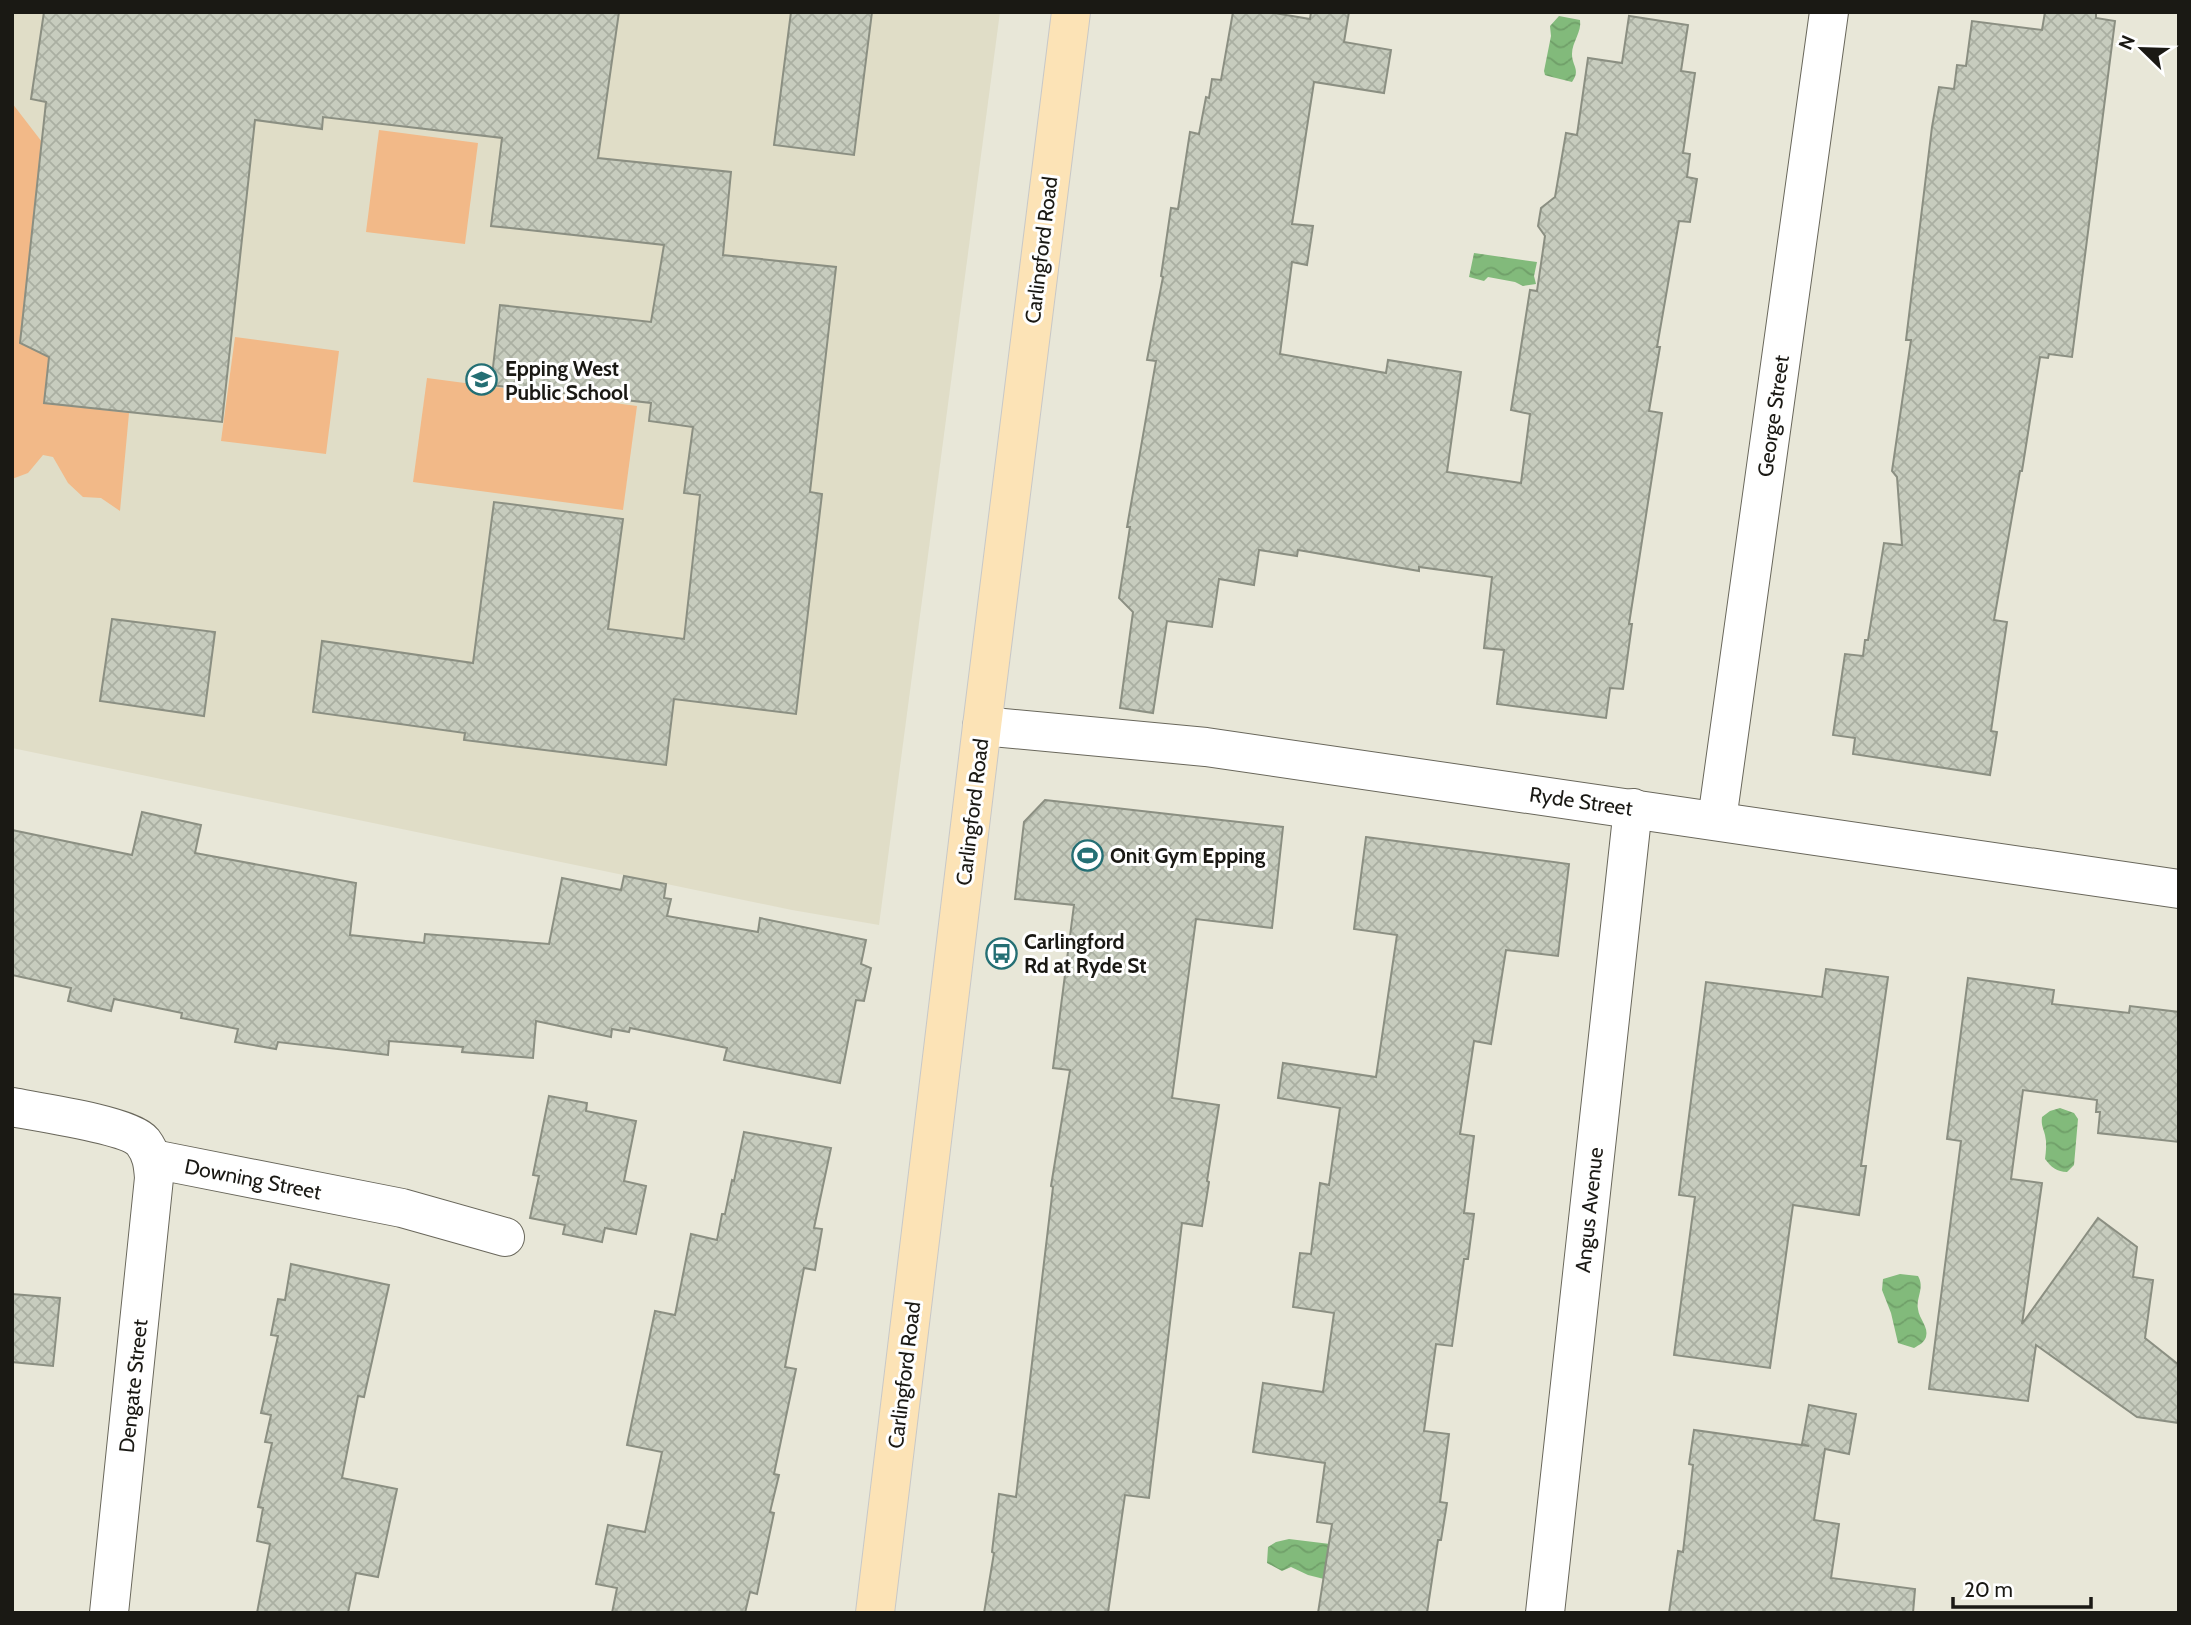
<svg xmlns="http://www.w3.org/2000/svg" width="2191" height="1625" font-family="Cabin,sans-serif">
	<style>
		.built { fill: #e0ddc7 }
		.park { fill: #f2b988 }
		.water { fill: url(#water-waves) }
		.building { fill: url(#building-cross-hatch); stroke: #8b8f82; stroke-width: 2 }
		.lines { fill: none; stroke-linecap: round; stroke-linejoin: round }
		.minor-casing { stroke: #69675b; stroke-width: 40 }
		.primary-casing { stroke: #c8c8c7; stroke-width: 40 }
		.minor { stroke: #fff; stroke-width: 38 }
		.primary { stroke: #fce3b6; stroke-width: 38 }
		.labels { text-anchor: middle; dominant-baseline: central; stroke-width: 6; stroke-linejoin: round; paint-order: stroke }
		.street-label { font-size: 21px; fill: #1a1914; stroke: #fff }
		.poi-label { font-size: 21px; font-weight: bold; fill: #1a1914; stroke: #fff; text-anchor: start }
	</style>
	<defs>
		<pattern id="water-waves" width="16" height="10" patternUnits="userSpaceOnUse" patternTransform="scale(1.75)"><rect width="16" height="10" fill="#82ba7b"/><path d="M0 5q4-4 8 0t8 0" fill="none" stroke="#709f69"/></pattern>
		<pattern id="building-cross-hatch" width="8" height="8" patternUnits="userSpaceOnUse" patternTransform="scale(1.75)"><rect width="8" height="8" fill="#c7ccbe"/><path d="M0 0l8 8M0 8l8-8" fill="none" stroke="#aaafa2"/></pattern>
	</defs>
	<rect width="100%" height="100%" fill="#e8e7d8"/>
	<polygon class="built" points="12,12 1000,12 879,925 792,910 12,748"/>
	<g class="park">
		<polygon points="12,103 42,142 20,343 49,357 45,403 129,413 120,511 101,498 83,497 68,483 53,457 43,455 28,473 12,479"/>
		<polygon points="379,130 478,143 465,244 366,232"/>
		<polygon points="235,337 339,351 326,454 221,441"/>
		<polygon points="427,378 637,406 623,510 413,482"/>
	</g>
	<g class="water">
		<path d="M1559 16 1580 20C1582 32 1572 42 1572 54 1572 66 1581 70 1572 82L1548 76 1545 75 1544 71 1551 36 1550 26Z"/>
		<polygon points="1474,253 1537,262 1534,276 1536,284 1523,286 1515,282 1488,277 1484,281 1469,277"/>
		<path d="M2060 1108 2074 1113 2078 1119 2074 1165 2067 1172C2057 1172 2051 1167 2045 1159 2046 1151 2047 1143 2045 1135 2043 1127 2041 1125 2042 1117L2050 1111Z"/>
		<path d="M1900 1274 1918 1276C1925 1288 1916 1297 1918 1309 1919 1319 1929 1327 1926 1337 1924 1343 1919 1345 1914 1348L1898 1343 1891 1313 1882 1290 1883 1279Z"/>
		<polygon points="1289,1539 1330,1544 1324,1579 1308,1575 1291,1567 1282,1571 1267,1563 1268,1547 1276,1542"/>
	</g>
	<g class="building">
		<polygon points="44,12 619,12 598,158 731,172 723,255 836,267 810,492 822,494 796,714 674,699 666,765 464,740 465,733 313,712 322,641 473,663 494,502 623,519 608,629 684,639 700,495 684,493 693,427 649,421 651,403 491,385 500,305 651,322 664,245 491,226 502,138 323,117 322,129 255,120 222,422 44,403 49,357 20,343 46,102 31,99"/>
		<polygon points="791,12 872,12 854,155 774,145"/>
		<polygon points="1233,12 1269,12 1310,19 1311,12 1349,12 1344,42 1391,50 1384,93 1314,82 1292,224 1313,226 1307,265 1292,262 1280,354 1386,373 1388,360 1461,372 1447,472 1521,483 1530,414 1511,410 1530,290 1537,291 1545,236 1538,226 1541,208 1555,197 1566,133 1577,135 1588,58 1622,63 1629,16 1688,25 1681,71 1695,73 1683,153 1690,154 1687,177 1697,179 1690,222 1679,221 1657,347 1660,347 1649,411 1662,413 1629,624 1632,624 1623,689 1610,688 1606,718 1497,704 1504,650 1484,648 1492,577 1419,567 1419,571 1298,550 1297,556 1259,550 1254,585 1219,579 1212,627 1167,621 1153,713 1120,708 1133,612 1119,598 1130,527 1127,527 1156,361 1147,360 1163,277 1161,276 1171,208 1178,209 1190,132 1199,134 1206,97 1209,98 1212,79 1221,80"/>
		<polygon points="2045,12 2096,12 2096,18 2115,21 2072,357 2049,354 2048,358 2040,357 2022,471 2020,471 1994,620 2007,622 1991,731 1997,732 1990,775 1853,754 1855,738 1833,735 1845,654 1863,656 1865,640 1868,640 1884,543 1902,545 1897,477 1892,471 1911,340 1906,340 1932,127 1939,87 1954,89 1957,65 1966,66 1972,21 2042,30"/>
		<polygon points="112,619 215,632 204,716 100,701"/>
		<polygon points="1045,800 1283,827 1272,928 1196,919 1172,1098 1219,1105 1207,1181 1209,1182 1202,1226 1182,1223 1149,1498 1125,1495 1108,1613 984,1613 994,1553 992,1552 999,1494 1016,1497 1053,1187 1051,1186 1070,1070 1053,1068 1074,905 1015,899 1024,822"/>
		<polygon points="142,812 201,825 195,853 356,883 350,935 424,943 425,934 549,944 562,878 621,890 624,876 666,884 664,898 671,899 667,916 758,932 760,918 866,940 861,964 871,968 864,1001 856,1000 840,1083 724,1060 727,1048 630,1028 629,1032 612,1029 611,1037 536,1021 533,1058 462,1052 463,1047 389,1041 388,1055 278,1042 276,1049 235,1042 238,1029 181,1018 182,1013 114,999 111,1011 68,1001 71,988 12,975 12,830 132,855"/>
		<polygon points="1366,837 1569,864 1558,956 1506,950 1491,1044 1474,1041 1460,1134 1474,1136 1464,1213 1474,1214 1468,1259 1464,1259 1452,1346 1436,1344 1424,1431 1449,1434 1440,1502 1447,1503 1441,1540 1438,1540 1427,1613 1318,1613 1332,1524 1317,1522 1325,1463 1253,1452 1263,1383 1323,1392 1334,1313 1293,1307 1300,1253 1311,1254 1320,1183 1329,1185 1340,1108 1278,1098 1283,1063 1376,1077 1397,935 1354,929"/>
		<polygon points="1826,969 1888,977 1861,1166 1866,1166 1859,1215 1793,1205 1770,1368 1674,1355 1695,1197 1679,1195 1706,982 1822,997"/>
		<polygon points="1968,978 2054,990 2052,1004 2129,1013 2130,1006 2179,1012 2179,1142 2098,1133 2100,1112 2096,1112 2097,1100 2023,1090 2011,1179 2042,1183 2022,1324 2098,1218 2137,1247 2133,1277 2153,1280 2145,1338 2179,1365 2179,1423 2137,1417 2036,1345 2028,1401 1929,1389 1961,1141 1947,1139"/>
		<polygon points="549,1096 587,1103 586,1111 636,1121 624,1181 646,1186 636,1234 605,1228 602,1242 563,1234 565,1225 530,1218 539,1176 533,1175"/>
		<polygon points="744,1132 831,1148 814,1228 822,1229 815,1270 804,1268 785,1367 796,1369 774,1474 779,1475 770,1512 774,1513 757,1594 750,1592 745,1613 612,1613 617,1588 596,1584 608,1525 645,1532 662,1452 627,1445 655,1311 675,1315 691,1234 717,1240 722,1214 725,1214 732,1180 734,1181"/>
		<polygon points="291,1264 389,1285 364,1397 358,1396 342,1478 397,1489 378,1577 356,1573 348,1613 257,1613 270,1544 257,1541 263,1508 258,1507 272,1443 265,1442 271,1415 261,1413 278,1336 271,1335 278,1299 285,1300"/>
		<polygon points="12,1294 60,1298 53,1366 12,1362"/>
		<polygon points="1809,1405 1856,1414 1849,1454 1825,1449 1814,1520 1839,1524 1831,1578 1915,1589 1913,1613 1669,1613 1678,1551 1683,1552 1693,1465 1689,1464 1694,1430 1809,1446 1802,1444"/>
	</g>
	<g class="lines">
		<defs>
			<g id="minor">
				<polyline points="982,726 1206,747 2179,889"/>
				<polyline points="1717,820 1829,12"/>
				<path d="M12 1107C38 1112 129 1125 143 1142 152 1154 153 1165 154 1178L109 1613"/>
				<polyline points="153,1159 402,1208 505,1237"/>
				<polyline points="1545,1613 1633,808"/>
			</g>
			<polyline id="primary" points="875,1613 982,726 1071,12"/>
		</defs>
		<use href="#minor" class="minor-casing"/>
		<use href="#primary" class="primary-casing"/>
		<use href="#minor" class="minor"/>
		<use href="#primary" class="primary"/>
	</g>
	<defs>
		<symbol id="school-ring" viewBox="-11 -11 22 22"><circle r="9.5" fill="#fff" stroke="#246f74" stroke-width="1.5"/><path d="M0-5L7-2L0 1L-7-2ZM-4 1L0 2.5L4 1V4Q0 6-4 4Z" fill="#246f74"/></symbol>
		<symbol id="stadium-ring" viewBox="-11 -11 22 22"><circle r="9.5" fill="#fff" stroke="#246f74" stroke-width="1.5"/><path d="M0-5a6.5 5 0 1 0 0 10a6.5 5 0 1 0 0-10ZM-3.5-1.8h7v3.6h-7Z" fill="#246f74"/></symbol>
		<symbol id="bus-ring" viewBox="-11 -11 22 22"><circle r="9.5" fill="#fff" stroke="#246f74" stroke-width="1.5"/><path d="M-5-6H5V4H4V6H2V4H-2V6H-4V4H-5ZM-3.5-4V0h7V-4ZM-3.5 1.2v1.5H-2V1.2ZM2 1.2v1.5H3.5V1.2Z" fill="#246f74"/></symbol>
	</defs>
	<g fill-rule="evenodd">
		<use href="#school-ring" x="464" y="362" width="35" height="35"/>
		<use href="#stadium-ring" x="1070" y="838" width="35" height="35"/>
		<use href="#bus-ring" x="984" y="936" width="35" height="35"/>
	</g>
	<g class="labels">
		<g class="street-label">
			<text transform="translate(1041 250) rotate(-83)">Carlingford Road</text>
			<text transform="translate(1773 416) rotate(-82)">George Street</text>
			<text transform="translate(1581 801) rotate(8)">Ryde Street</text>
			<text transform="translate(972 812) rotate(-83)">Carlingford Road</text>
			<text transform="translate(253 1179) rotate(11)">Downing Street</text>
			<text transform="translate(1589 1210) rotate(-84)">Angus Avenue</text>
			<text transform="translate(904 1375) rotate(-83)">Carlingford Road</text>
			<text transform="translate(133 1386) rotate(-84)">Dengate Street</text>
		</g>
		<g class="poi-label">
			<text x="505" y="368">Epping West<tspan x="505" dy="24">Public School</tspan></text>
			<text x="1110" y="855">Onit Gym Epping</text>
			<text x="1024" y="941">Carlingford<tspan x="1024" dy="24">Rd at Ryde St</tspan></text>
		</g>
	</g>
	<rect width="2191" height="1625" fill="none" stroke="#1a1914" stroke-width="28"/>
	<g transform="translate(2142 49) rotate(293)" stroke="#ffffff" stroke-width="5" paint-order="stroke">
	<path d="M0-5L12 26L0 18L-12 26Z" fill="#1a1914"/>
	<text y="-10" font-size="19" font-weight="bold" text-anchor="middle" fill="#1a1914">N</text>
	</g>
	<path d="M1953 1597v10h138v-10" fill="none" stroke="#1a1914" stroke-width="3.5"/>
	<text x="1964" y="1597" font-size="21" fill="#1a1914" stroke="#ffffff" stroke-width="5" paint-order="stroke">20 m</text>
</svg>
